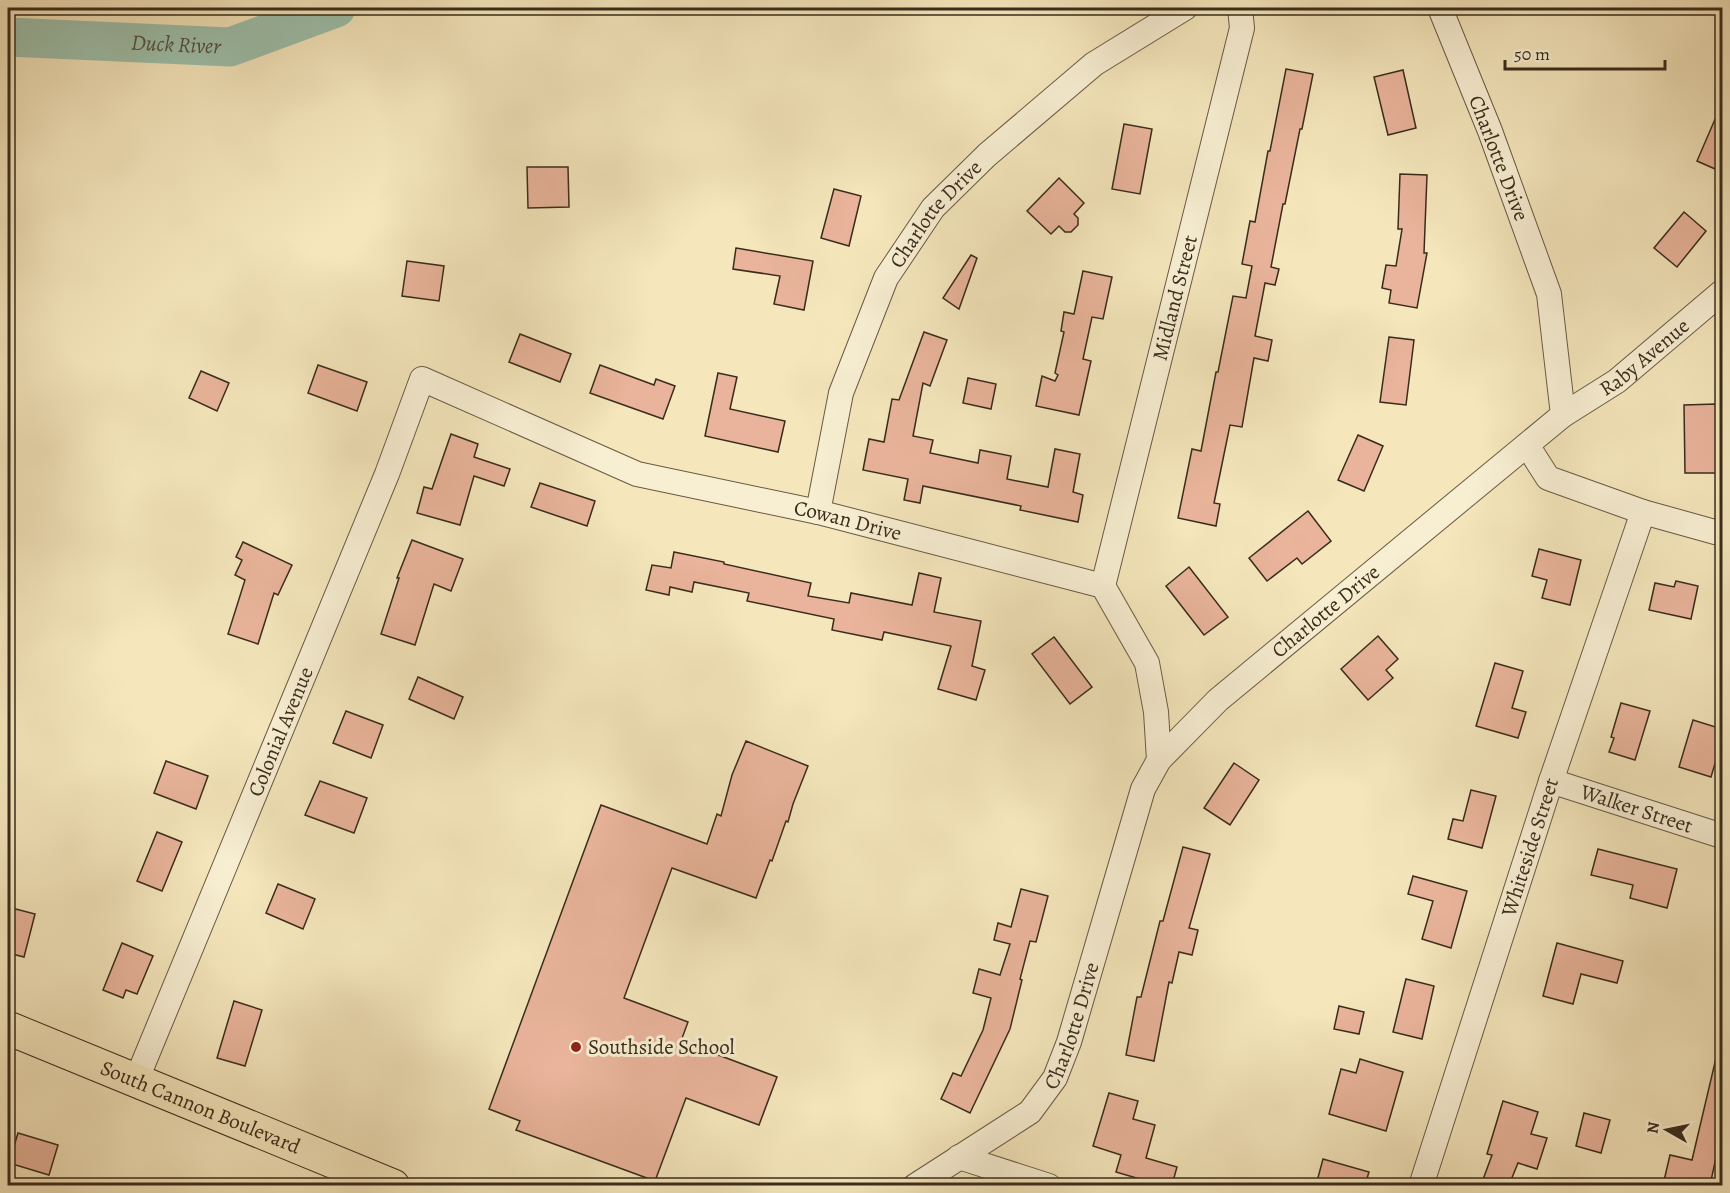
<svg xmlns="http://www.w3.org/2000/svg" width="1730" height="1193" font-family="Alegreya,serif">
	<style>
		.lines { fill: none; stroke-linecap: round; stroke-linejoin: round }
		.river { stroke: #9dc0ab; stroke-width: 39 }
		.building { fill: #e9b49b; stroke: #392c1b; stroke-width: 1.5 }
		.minor-casing { stroke: #685a43; stroke-width: 26 }
		.highway-casing { stroke: #392c1b; stroke-width: 35 }
		.minor { stroke: #f8efd3; stroke-width: 24 }
		.highway { stroke: #f5e6bc; stroke-width: 33 }
		.poi-dot { fill: #8f2418; stroke: #f8efd3; stroke-width: 2 }
		.labels { text-anchor: middle; dominant-baseline: central; stroke-width: 6; stroke-linejoin: round; paint-order: stroke }
		.street-label { font-size: 21px; fill: #392c1b; stroke: #f8efd3 }
		.poi-label { font-size: 21px; fill: #392c1b; stroke: #f8efd3; text-anchor: start }
		.water-label { font-size: 22px; font-style: italic; fill: #52513f; stroke: #f8efd3 }
	</style>
	<rect width="100%" height="100%" fill="#f5e6bc"/>
	<filter id="stains"><feTurbulence type="fractalNoise" baseFrequency=".00333" numOctaves="4"/><feColorMatrix values="0 0 0 0 .2 0 0 0 0 .09 0 0 0 0 .02 0 0 0 .5 -.17"/></filter>
	<radialGradient id="worn" r=".72"><stop offset=".6" stop-color="#630" stop-opacity="0"/><stop offset="1" stop-color="#630" stop-opacity=".3"/></radialGradient>
	<g class="lines">
		<path class="river" id="s1" d="M8 37 230 47 336 8"/>
	</g>
	<g class="building">
		<polygon points="1286,69 1313,74 1302,129 1300,129 1285,204 1283,204 1271,267 1279,269 1275,285 1265,283 1255,336 1272,340 1268,361 1254,358 1242,427 1230,425 1214,503 1220,504 1216,526 1178,518 1192,449 1201,451 1216,372 1218,372 1233,296 1246,298 1252,266 1242,264 1250,221 1255,222 1268,151 1270,151"/>
		<polygon points="1403,70 1416,128 1388,135 1374,77"/>
		<polygon points="1722,103 1722,172 1697,161"/>
		<polygon points="1124,124 1152,129 1140,194 1112,189"/>
		<polygon points="527,167 568,167 569,207 528,208"/>
		<polygon points="1400,174 1427,175 1424,253 1427,253 1417,308 1389,303 1391,290 1382,288 1386,265 1396,266 1402,229 1398,229"/>
		<polygon points="1059,178 1084,203 1074,214 1078,218 1078,225 1071,232 1065,232 1059,226 1051,234 1027,211"/>
		<polygon points="834,189 861,196 849,246 821,238"/>
		<polygon points="1684,212 1706,231 1677,267 1654,248"/>
		<polygon points="736,248 813,261 804,310 774,304 780,276 733,269"/>
		<polygon points="971,255 977,258 959,309 943,298"/>
		<polygon points="407,261 444,266 439,301 402,296"/>
		<polygon points="1083,271 1112,277 1103,319 1092,317 1083,359 1091,361 1079,415 1036,406 1042,376 1055,381 1058,375 1055,373 1064,332 1061,331 1064,312 1074,314"/>
		<polygon points="924,332 947,340 930,386 923,383 913,436 933,440 930,453 978,463 980,450 1011,456 1007,479 1048,487 1055,449 1080,454 1073,492 1083,495 1078,522 1020,510 1021,506 923,486 920,503 904,500 908,479 863,470 869,439 884,442 892,399 899,400"/>
		<polygon points="520,334 571,354 560,382 509,362"/>
		<polygon points="1389,337 1414,340 1406,405 1380,402"/>
		<polygon points="318,365 367,382 357,411 308,393"/>
		<polygon points="600,365 654,385 656,379 675,386 663,419 590,393"/>
		<polygon points="201,371 229,383 217,411 189,398"/>
		<polygon points="718,373 737,377 730,409 785,421 778,452 705,436"/>
		<polygon points="968,378 996,384 991,409 963,403"/>
		<polygon points="1716,404 1717,453 1722,453 1722,473 1685,473 1684,405"/>
		<polygon points="451,434 478,444 474,457 510,469 504,486 474,476 460,525 417,513 424,487 432,489"/>
		<polygon points="1358,435 1383,446 1364,491 1338,480"/>
		<polygon points="540,483 595,501 587,526 531,507"/>
		<polygon points="1308,511 1331,541 1302,564 1297,558 1267,581 1249,558"/>
		<polygon points="412,540 463,559 451,591 434,584 415,645 381,634 399,578 397,578"/>
		<polygon points="243,542 292,565 278,595 274,593 258,644 228,634 245,580 235,575 242,560 236,557"/>
		<polygon points="1539,549 1581,560 1570,605 1542,598 1547,580 1532,576"/>
		<polygon points="674,552 724,562 724,564 811,583 808,596 849,603 851,593 912,605 919,573 941,578 934,612 981,621 972,666 985,670 976,700 938,689 951,646 884,632 882,640 832,630 834,619 747,601 749,593 694,582 692,592 670,587 669,595 646,590 652,565 671,568"/>
		<polygon points="1189,567 1228,617 1204,635 1166,586"/>
		<polygon points="1676,581 1698,586 1691,619 1649,610 1655,583 1674,587"/>
		<polygon points="1378,636 1398,659 1386,670 1393,678 1368,700 1341,669"/>
		<polygon points="1054,637 1092,687 1070,704 1032,654"/>
		<polygon points="1495,663 1523,671 1512,708 1526,712 1518,738 1476,726"/>
		<polygon points="418,677 463,697 454,719 409,699"/>
		<polygon points="1621,703 1650,711 1635,760 1609,752 1614,738 1611,737"/>
		<polygon points="346,711 383,725 371,758 333,743"/>
		<polygon points="1693,720 1722,729 1722,740 1711,777 1679,767"/>
		<polygon points="746,741 808,766 793,804 788,822 786,821 772,861 770,860 756,898 672,868 624,998 688,1022 681,1041 777,1077 759,1125 686,1098 655,1181 516,1130 520,1121 489,1109 601,805 707,844 717,814 721,816 732,775"/>
		<polygon points="166,761 208,776 196,809 154,793"/>
		<polygon points="1234,763 1259,780 1230,825 1204,808"/>
		<polygon points="320,781 367,798 354,833 305,815"/>
		<polygon points="1471,790 1496,796 1482,848 1448,839 1453,819 1463,821"/>
		<polygon points="157,832 182,842 162,891 137,881"/>
		<polygon points="1183,847 1210,854 1189,928 1198,930 1192,955 1179,952 1172,983 1169,982 1154,1061 1126,1055 1137,997 1141,997 1160,921 1163,921"/>
		<polygon points="1598,849 1677,869 1667,908 1630,898 1633,885 1591,875"/>
		<polygon points="1413,876 1467,891 1451,948 1422,939 1433,901 1408,894"/>
		<polygon points="278,884 315,899 303,929 266,913"/>
		<polygon points="1021,889 1048,896 1036,942 1030,941 1020,979 1022,980 1010,1029 970,1113 941,1099 953,1073 961,1076 983,1030 991,998 973,993 979,969 1000,975 1010,944 994,940 998,923 1011,927"/>
		<polygon points="8,907 35,914 24,957 8,953"/>
		<polygon points="122,943 153,956 137,994 126,990 123,998 103,990"/>
		<polygon points="1557,943 1623,961 1617,983 1581,974 1573,1004 1543,996"/>
		<polygon points="1406,979 1434,986 1422,1039 1393,1032"/>
		<polygon points="234,1001 262,1010 245,1066 217,1058"/>
		<polygon points="1339,1006 1364,1012 1359,1034 1334,1029"/>
		<polygon points="1716,1058 1722,1059 1722,1150 1718,1149 1710,1185 1663,1185 1670,1155 1692,1160"/>
		<polygon points="1360,1059 1403,1072 1386,1131 1329,1114 1341,1069 1356,1073"/>
		<polygon points="1109,1093 1138,1101 1133,1119 1155,1125 1146,1158 1177,1167 1172,1185 1160,1185 1116,1172 1121,1155 1093,1146"/>
		<polygon points="1503,1101 1538,1112 1531,1134 1547,1138 1537,1169 1518,1163 1509,1185 1481,1185 1492,1155 1487,1154"/>
		<polygon points="1584,1113 1610,1120 1601,1153 1576,1146"/>
		<polygon points="18,1133 58,1145 49,1175 9,1163"/>
		<polygon points="1323,1159 1369,1172 1365,1185 1316,1185"/>
	</g>
	<g class="lines">
		<defs>
			<g id="minor">
				<path id="s2" d="M1563 415 1617 381 1722 292"/>
				<polyline points="1527,445 1548,478 1643,512 1722,534"/>
				<path id="s3" d="M818 512 841 393 886 278 933 208 987 155 1094 64 1185 8"/>
				<path id="s4" d="M1103 586 1242 28 1240 8"/>
				<path id="s5" d="M1551 781 1722 836"/>
				<path id="s6" d="M136 1081 387 474 422 379 637 474 818 512 1103 586 1147 663 1156 712 1159 760"/>
				<polyline points="959,1157 1049,1186"/>
				<path id="s7" d="M915 1186 1030 1112 1055 1078 1069 1042 1143 789 1159 760 1218 700 1563 415 1549 294 1490 131 1440 8"/>
				<path id="s8" d="M1421 1186 1551 781 1643 512"/>
			</g>
			<g id="highway">
				<path id="s9" d="M8 1028 393 1186"/>
			</g>
		</defs>
		<use href="#minor" class="minor-casing"/>
		<use href="#highway" class="highway-casing"/>
		<use href="#minor" class="minor"/>
		<use href="#highway" class="highway"/>
	</g>
	<circle class="poi-dot" cx="576" cy="1047" r="6"/>
	<g class="labels">
		<g class="street-label">
			<text transform="translate(1499 158) rotate(69)">Charlotte Drive</text>
			<text stroke="none"><textPath href="#s3" startOffset="326">Charlotte Drive</textPath></text>
			<text stroke="none"><textPath href="#s4" startOffset="297">Midland Street</textPath></text>
			<text stroke="none"><textPath href="#s2" startOffset="100">Raby Avenue</textPath></text>
			<text stroke="none"><textPath href="#s6" startOffset="1209">Cowan Drive</textPath></text>
			<text stroke="none"><textPath href="#s7" startOffset="738">Charlotte Drive</textPath></text>
			<text stroke="none"><textPath href="#s6" startOffset="378">Colonial Avenue</textPath></text>
			<text stroke="none"><textPath href="#s5" startOffset="90">Walker Street</textPath></text>
			<text stroke="none"><textPath href="#s8" startOffset="356">Whiteside Street</textPath></text>
			<text stroke="none"><textPath href="#s7" startOffset="234">Charlotte Drive</textPath></text>
			<text stroke="none"><textPath href="#s9" startOffset="208">South Cannon Boulevard</textPath></text>
		</g>
		<g class="poi-label">
			<text x="588" y="1047">Southside School</text>
		</g>
		<g class="water-label">
			<text stroke="none"><textPath href="#s1" startOffset="168">Duck River</textPath></text>
		</g>
	</g>
	<rect width="1730" height="1193" fill="none" stroke="#f5e6bc" stroke-width="30"/>
	<rect x="9" y="9" width="1712" height="1175" fill="none" stroke="#392c1b" stroke-width="3"/>
	<rect x="15" y="15" width="1700" height="1163" fill="none" stroke="#392c1b" stroke-width="1.5"/>
	<g transform="translate(1667 1130) rotate(279)" stroke="#f8efd3" stroke-width="4.5" paint-order="stroke">
	<path d="M0-4.5L10 22L0 15L-10 22Z" fill="#392c1b"/>
	<text y="-9" font-size="16" font-weight="bold" text-anchor="middle" fill="#392c1b">N</text>
	</g>
	<path d="M1505 60v9h160v-9" fill="none" stroke="#392c1b" stroke-width="3"/>
	<text x="1514" y="60" font-size="18" fill="#392c1b" stroke="#f8efd3" stroke-width="4.5" paint-order="stroke">50 m</text>
	<rect width="100%" height="100%" filter="url(#stains)"/>
	<rect width="100%" height="100%" fill="url(#worn)"/>
</svg>
